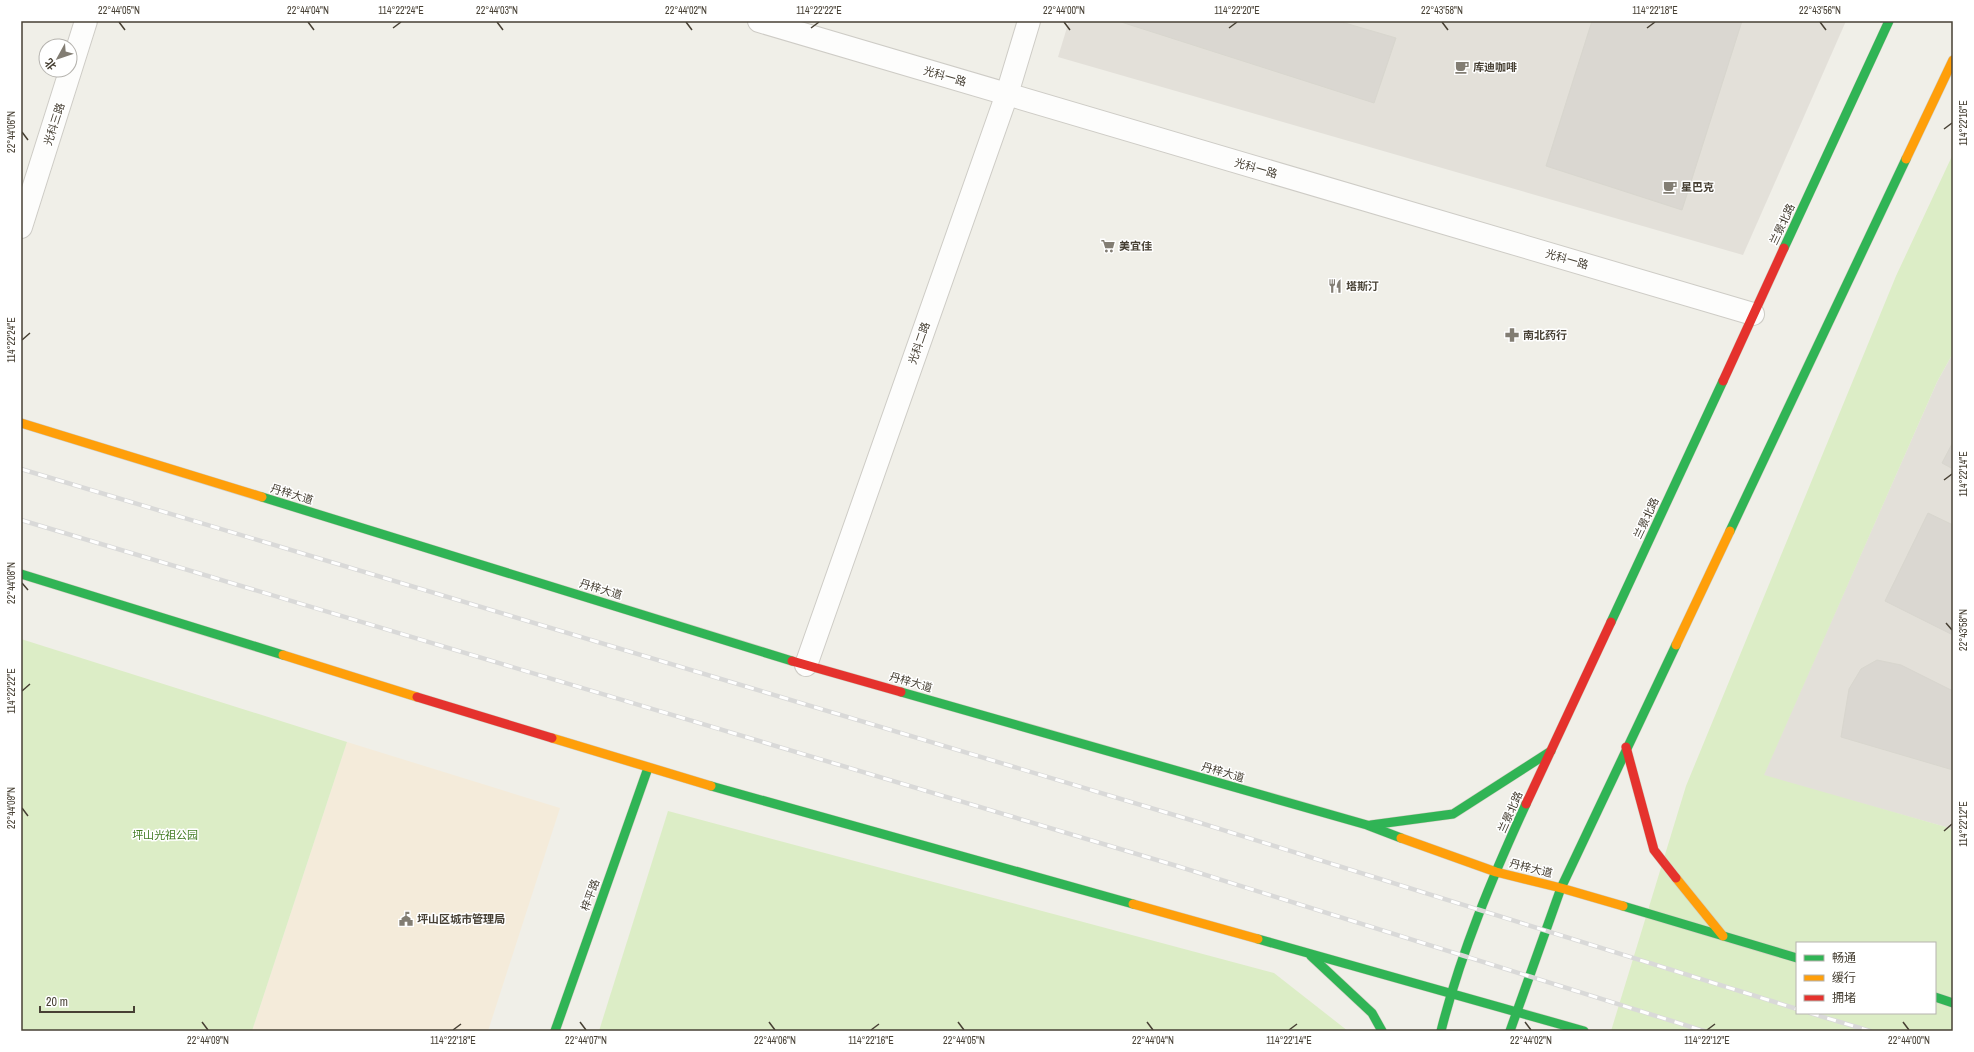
<svg xmlns="http://www.w3.org/2000/svg" width="1974" height="1052" font-family="'Archivo Narrow','Noto Sans SC',sans-serif">
	<style>
		.commercial { fill: #f4ebda }
		.industrial { fill: #e3e0d9 }
		.green { fill: #dcedc6; fill-rule: evenodd }
		.building { fill: #dad7d1; stroke: #d8d6ce }
		.lines { fill: none; stroke-linecap: round; stroke-linejoin: round }
		.street-casing { stroke: #ceccc6; stroke-width: 24 }
		.fast-casing { stroke: #d0ccbf; stroke-width: 10 }
		.slow-casing { stroke: #d0ccbf; stroke-width: 10 }
		.jam-casing { stroke: #d0ccbf; stroke-width: 10 }
		.street { stroke: #fdfdfc; stroke-width: 22 }
		.fast { stroke: #30b455; stroke-width: 9 }
		.slow { stroke: #ff9f0a; stroke-width: 9 }
		.jam { stroke: #e5322d; stroke-width: 9 }
		.rail-casing { stroke: #d9d9d8; stroke-width: 4.5 }
		.rail { stroke: #fff; stroke-width: 3; stroke-dasharray: 9; stroke-linecap: butt }
		.ticks { fill: none; stroke: #474034; stroke-width: 1.5 }
		.labels { text-anchor: middle; dominant-baseline: central; stroke-width: 3; stroke-linejoin: round; paint-order: stroke }
		.poi-label { font-size: 11px; font-weight: bold; fill: #474034; stroke: #fff; text-anchor: start }
		.street-label { font-size: 11px; fill: #474034; stroke: #fff }
		.park-label { font-size: 11px; fill: #427c24; stroke: #fff }
		.neatline { fill: none; stroke: #474034; stroke-width: 1.5 }
		.ticks-label { font-size: 10px; text-anchor: middle; fill: #474034 }
	</style>
	<rect width="100%" height="100%" fill="#f0efe8"/>
	<polygon class="commercial" points="347,742 560,808 488,1031 252,1031"/>
	<g class="industrial">
		<polygon points="1069,21 1846,21 1743,255 1058,57"/>
		<polygon points="1953,353 1953,829 1763,776 1937,382"/>
	</g>
	<g class="green">
		<path d="M1953 154V353L1937 382 1764 775 1953 829V1031H1611L1686 786 1896 276ZM1797 943H1935V1013H1797Z"/>
		<polygon points="21,639 347,742 252,1031 21,1031"/>
		<polygon points="668,811 1274,973 1348,1031 599,1031"/>
	</g>
	<g class="building">
		<polygon points="1118,21 1338,21 1396,38 1374,103"/>
		<polygon points="1592,21 1742,21 1682,210 1546,166"/>
		<polygon points="1953,442 1953,469 1942,463"/>
		<polygon points="1928,513 1953,525 1953,635 1885,601"/>
		<polygon points="1877,660 1901,665 1953,691 1953,770 1841,737 1849,689 1861,669"/>
	</g>
	<g class="lines">
		<defs>
			<g id="street">
				<polyline points="759,21 1753,314"/>
				<polyline points="21,227 86,21"/>
				<polyline points="806,665 1007,94 1029,21"/>
			</g>
			<g id="fast">
				<polyline points="1784,248 1889,21"/>
				<polyline points="262,497 792,661"/>
				<polyline points="1730,531 1906,159"/>
				<polyline points="21,574 283,655"/>
				<polyline points="1611,622 1723,381"/>
				<polyline points="901,692 1367,825 1401,838"/>
				<polyline points="711,786 1133,904"/>
				<polyline points="1371,825 1453,814 1551,751"/>
				<polyline points="1623,906 1797,958"/>
				<polyline points="1258,939 1584,1031"/>
				<polyline points="1311,956 1372,1013 1382,1031"/>
				<polyline points="1935,997 1953,1003"/>
				<polyline points="555,1031 648,768"/>
				<path d="M1441 1031C1461 952 1492 878 1526 804"/>
				<polyline points="1510,1031 1561,888 1676,645"/>
			</g>
			<g id="slow">
				<polyline points="1906,159 1953,60"/>
				<polyline points="21,423 262,497"/>
				<polyline points="1676,645 1730,531"/>
				<polyline points="283,655 417,697"/>
				<polyline points="552,738 711,786"/>
				<polyline points="1401,838 1496,872 1561,888 1623,906"/>
				<polyline points="1676,878 1723,936"/>
				<polyline points="1133,904 1258,939"/>
			</g>
			<g id="jam">
				<polyline points="1723,381 1784,248"/>
				<polyline points="792,661 901,692"/>
				<polyline points="417,697 552,738"/>
				<polyline points="1626,747 1654,850 1676,878"/>
				<polyline points="1526,804 1611,622"/>
			</g>
		</defs>
		<use href="#street" class="street-casing"/>
		<use href="#fast" class="fast-casing"/>
		<use href="#slow" class="slow-casing"/>
		<use href="#jam" class="jam-casing"/>
		<use href="#street" class="street"/>
		<use href="#fast" class="fast"/>
		<use href="#slow" class="slow"/>
		<use href="#jam" class="jam"/>
		<defs>
			<g id="rail">
				<polyline points="21,469 1191,820 1797,1009"/>
				<polyline points="21,520 1177,866 1704,1031"/>
				<polyline points="1810,1013 1870,1031"/>
			</g>
		</defs>
		<use href="#rail" class="rail-casing"/>
		<use href="#rail" class="rail"/>
	</g>
	<path class="ticks" d="M119 22 125 30M308 22 314 30M497 22 503 30M686 22 692 30M1064 22 1070 30M1442 22 1448 30M1820 22 1826 30M393 28 401 22M811 28 819 22M1229 28 1237 22M1647 28 1655 22M1944 129 1952 123M22 132 28 140M22 340 30 333M1944 480 1952 474M22 583 28 590M1946 623 1952 630M22 691 30 684M22 808 28 816M1944 831 1952 824M202 1022 208 1030M580 1022 586 1030M769 1022 775 1030M958 1022 964 1030M1147 1022 1153 1030M1525 1022 1531 1030M1903 1022 1909 1030M453 1030 461 1024M871 1030 879 1024M1289 1030 1297 1024M1707 1030 1715 1024"/>
	<defs>
		<symbol id="cafe-bare" viewBox="-9 -9 18 18"><path d="M-5.5-4.5H6V0H3Q3 3.5 0 3.5H-2.5Q-5.5 3.5-5.5 0ZM3-3.2v2h1.7v-2ZM-6 4.5H4V6H-6Z" fill="#827d73" stroke="#fff" stroke-width="2.5" paint-order="stroke"/></symbol>
		<symbol id="supermarket-bare" viewBox="-9 -9 18 18"><path d="M-6-5.5h2.5l.6 2H6L4.5 2H-2.5L-4.4-4H-6ZM-1.5 3.2a1.3 1.3 0 1 0 .1 0ZM3 3.2a1.3 1.3 0 1 0 .1 0Z" fill="#827d73" stroke="#fff" stroke-width="2.5" paint-order="stroke"/></symbol>
		<symbol id="restaurant-bare" viewBox="-9 -9 18 18"><path d="M-5-6h1v4h1v-4h1v4h1v-4h1v5L-1.5 .5V6h-2V.5L-5-1ZM5-6V6H3V1.5H1.5Q1.5-4 5-6Z" fill="#827d73" stroke="#fff" stroke-width="2.5" paint-order="stroke"/></symbol>
		<symbol id="pharmacy-bare" viewBox="-9 -9 18 18"><path d="M-2-6h4v4h4v4h-4v4h-4v-4h-4v-4h4Z" fill="#827d73" stroke="#fff" stroke-width="2.5" paint-order="stroke"/></symbol>
		<symbol id="civic-bare" viewBox="-9 -9 18 18"><path d="M-.6-6.5H3V-4.5H.6V-3L4-1V1h2V6H-6V1h2V-1L-.6-3ZM-1.2 2.5V6h2.4V2.5Z" fill="#827d73" stroke="#fff" stroke-width="2.5" paint-order="stroke"/></symbol>
	</defs>
	<g fill-rule="evenodd">
		<use href="#cafe-bare" x="1452" y="57" width="20" height="20"/>
		<use href="#cafe-bare" x="1660" y="177" width="20" height="20"/>
		<use href="#supermarket-bare" x="1098" y="236" width="20" height="20"/>
		<use href="#restaurant-bare" x="1325" y="276" width="20" height="20"/>
		<use href="#pharmacy-bare" x="1502" y="325" width="20" height="20"/>
		<use href="#civic-bare" x="396" y="909" width="20" height="20"/>
	</g>
	<g class="labels">
		<g class="poi-label">
			<text x="1473" y="67">库迪咖啡</text>
			<text x="1681" y="187">星巴克</text>
			<text x="1119" y="246">美宜佳</text>
			<text x="1346" y="286">塔斯汀</text>
			<text x="1523" y="335">南北药行</text>
			<text x="417" y="919">坪山区城市管理局</text>
		</g>
		<g class="street-label">
			<text transform="translate(945 76) rotate(16)">光科一路</text>
			<text transform="translate(54 124) rotate(-72)">光科三路</text>
			<text transform="translate(1256 168) rotate(16)">光科一路</text>
			<text transform="translate(1782 224) rotate(-65)">兰景北路</text>
			<text transform="translate(1567 259) rotate(16)">光科一路</text>
			<text transform="translate(919 343) rotate(-71)">光科二路</text>
			<text transform="translate(292 494) rotate(17)">丹梓大道</text>
			<text transform="translate(1646 518) rotate(-65)">兰景北路</text>
			<text transform="translate(601 589) rotate(17)">丹梓大道</text>
			<text transform="translate(911 682) rotate(16)">丹梓大道</text>
			<text transform="translate(1223 772) rotate(16)">丹梓大道</text>
			<text transform="translate(1510 812) rotate(-66)">兰景北路</text>
			<text transform="translate(1531 868) rotate(14)">丹梓大道</text>
			<text transform="translate(590 895) rotate(-70)">梓平路</text>
		</g>
		<g class="park-label">
			<text x="165" y="835">坪山光祖公园</text>
		</g>
	</g>
	<rect width="1974" height="1052" fill="none" stroke="#ffffff" stroke-width="44"/>
	<rect x="1796" y="942" width="140" height="72" fill="#ffffff" stroke="#b5b3ae"/>
	<rect x="1804" y="955" width="20" height="6" fill="#30b455" stroke="#b5b3ae"/>
	<text x="1832" y="962" font-size="12" fill="#474034">畅通</text>
	<rect x="1804" y="975" width="20" height="6" fill="#ff9f0a" stroke="#b5b3ae"/>
	<text x="1832" y="982" font-size="12" fill="#474034">缓行</text>
	<rect x="1804" y="995" width="20" height="6" fill="#e5322d" stroke="#b5b3ae"/>
	<text x="1832" y="1002" font-size="12" fill="#474034">拥堵</text>
	<g transform="translate(58 58) rotate(230)"><circle r="19" fill="#ffffff" stroke="#b5b3ae"/>
	<path d="M0-3L7 15L0 10L-7 15Z" fill="#827d73"/>
	<text y="-6" font-size="11" font-weight="bold" text-anchor="middle" fill="#474034">北</text>
	</g>
	<path d="M40 1006v6h94v-6" fill="none" stroke="#474034" stroke-width="2"/>
	<text x="46" y="1006" font-size="12" fill="#474034" stroke="#ffffff" stroke-width="3" paint-order="stroke">20 m</text>
	<rect x="22" y="22" width="1930" height="1008" class="neatline"/>
	<g class="ticks-label">
		<text x="119" y="14">22°44'05"N</text>
		<text x="308" y="14">22°44'04"N</text>
		<text x="401" y="14">114°22'24"E</text>
		<text x="497" y="14">22°44'03"N</text>
		<text x="686" y="14">22°44'02"N</text>
		<text x="819" y="14">114°22'22"E</text>
		<text x="1064" y="14">22°44'00"N</text>
		<text x="1237" y="14">114°22'20"E</text>
		<text x="1442" y="14">22°43'58"N</text>
		<text x="1655" y="14">114°22'18"E</text>
		<text x="1820" y="14">22°43'56"N</text>
		<text transform="translate(1963 123) rotate(-90)" y="4">114°22'16"E</text>
		<text transform="translate(11 132) rotate(-90)" y="4">22°44'06"N</text>
		<text transform="translate(11 340) rotate(-90)" y="4">114°22'24"E</text>
		<text transform="translate(1963 474) rotate(-90)" y="4">114°22'14"E</text>
		<text transform="translate(11 583) rotate(-90)" y="4">22°44'08"N</text>
		<text transform="translate(1963 630) rotate(-90)" y="4">22°43'58"N</text>
		<text transform="translate(11 691) rotate(-90)" y="4">114°22'22"E</text>
		<text transform="translate(11 808) rotate(-90)" y="4">22°44'09"N</text>
		<text transform="translate(1963 824) rotate(-90)" y="4">114°22'12"E</text>
		<text x="208" y="1044">22°44'09"N</text>
		<text x="453" y="1044">114°22'18"E</text>
		<text x="586" y="1044">22°44'07"N</text>
		<text x="775" y="1044">22°44'06"N</text>
		<text x="871" y="1044">114°22'16"E</text>
		<text x="964" y="1044">22°44'05"N</text>
		<text x="1153" y="1044">22°44'04"N</text>
		<text x="1289" y="1044">114°22'14"E</text>
		<text x="1531" y="1044">22°44'02"N</text>
		<text x="1707" y="1044">114°22'12"E</text>
		<text x="1909" y="1044">22°44'00"N</text>
	</g>
</svg>
